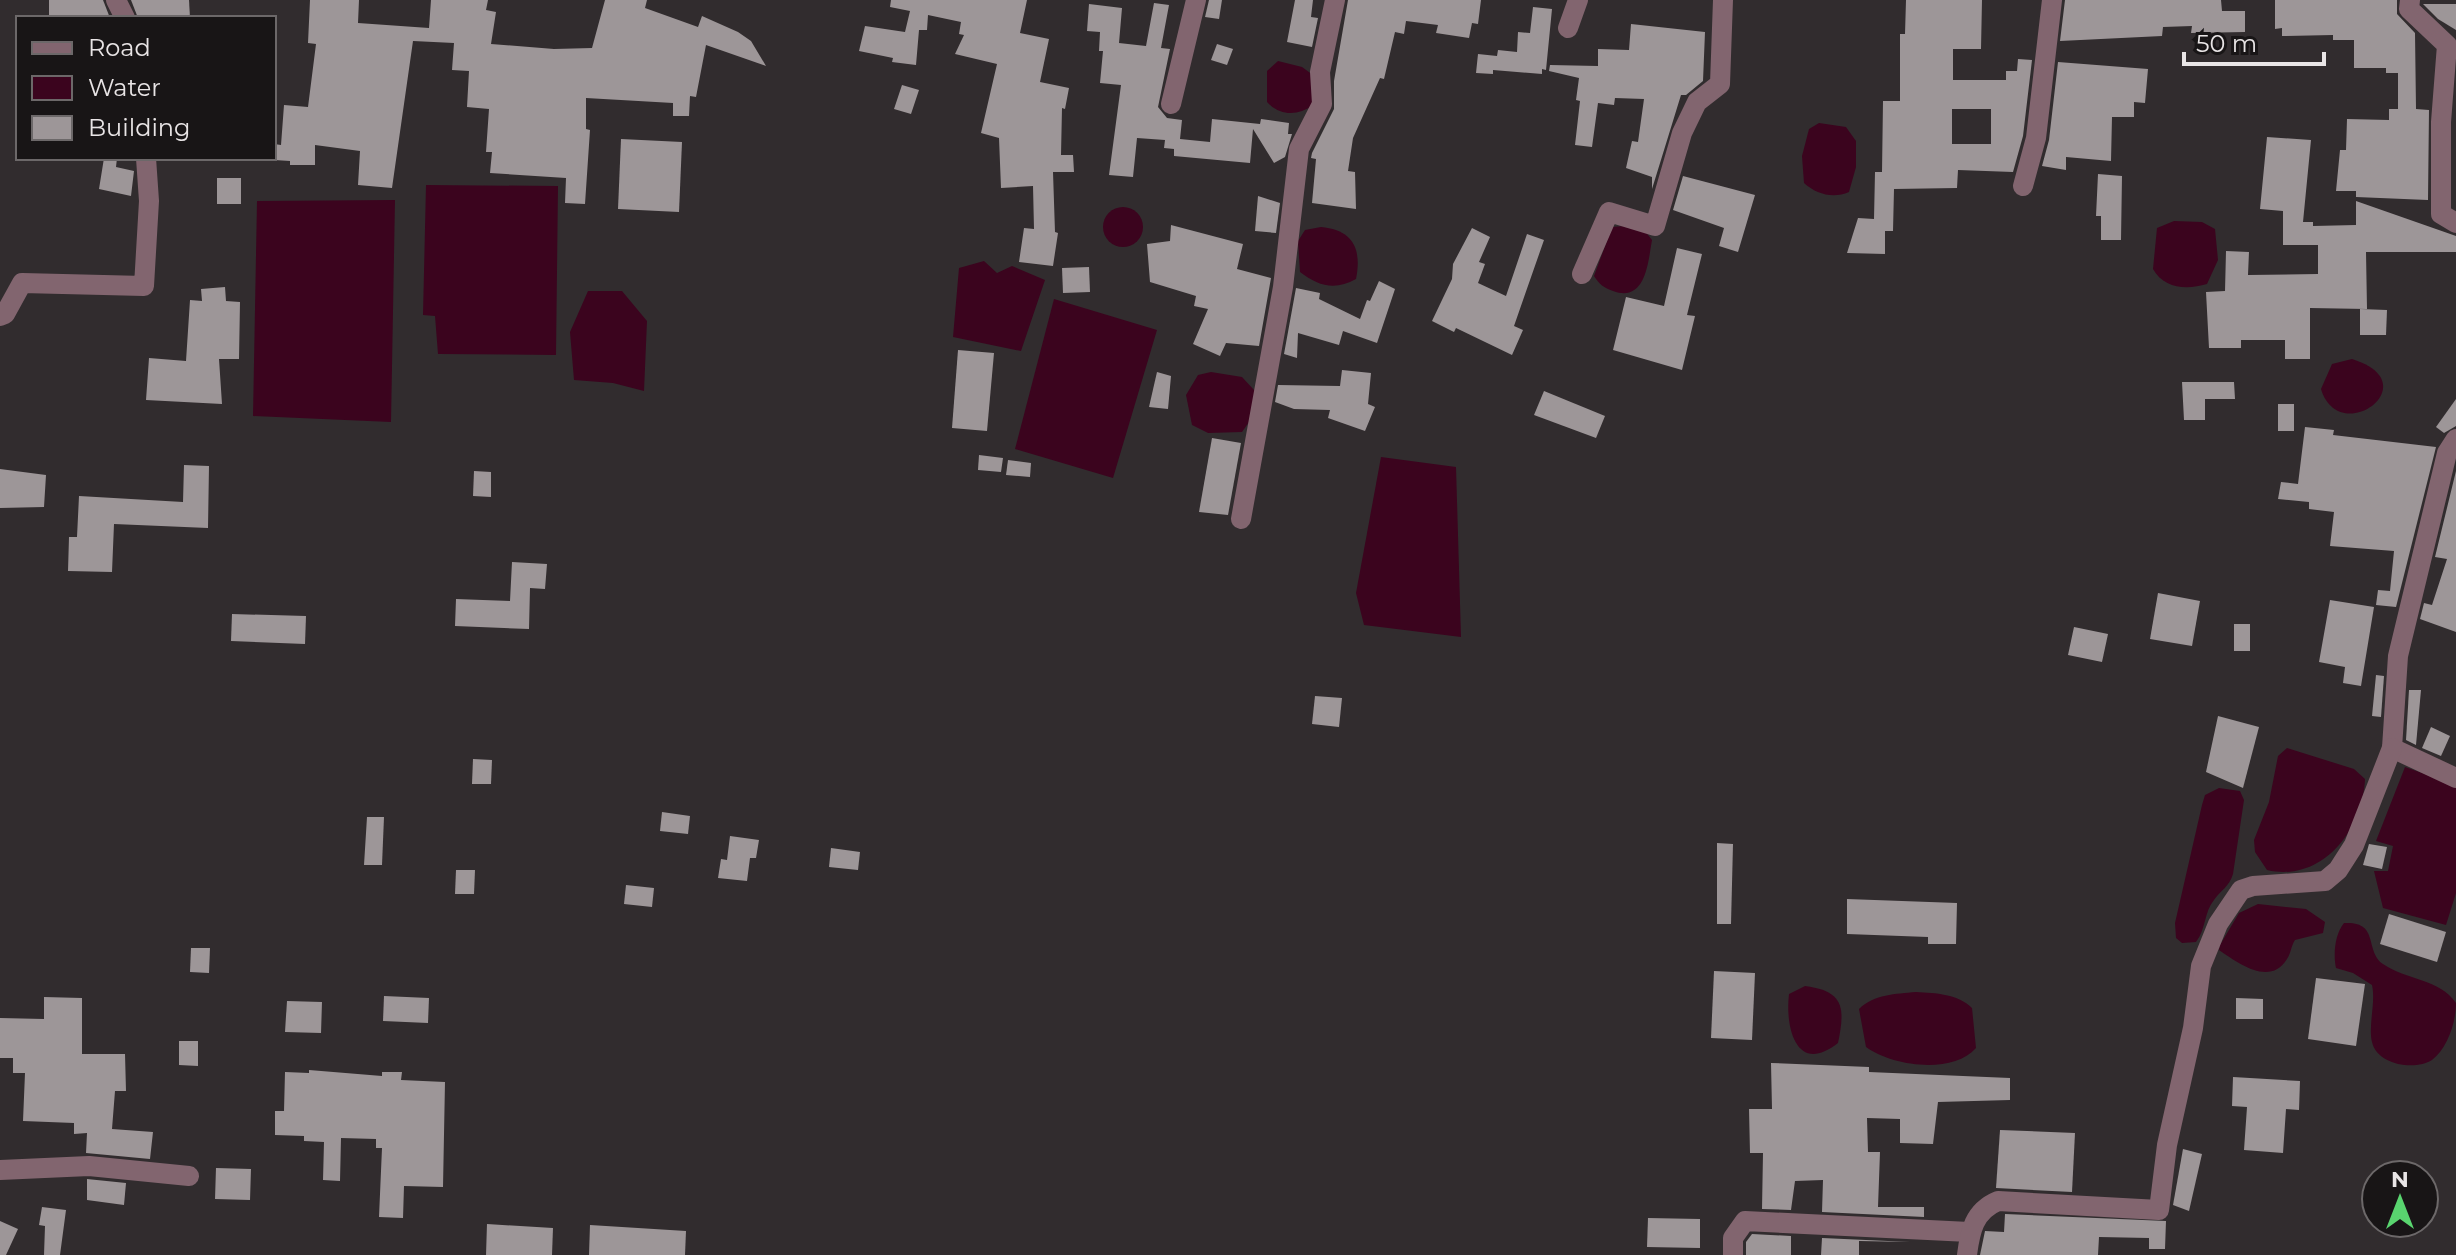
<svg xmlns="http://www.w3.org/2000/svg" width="2456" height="1255" font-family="Montserrat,sans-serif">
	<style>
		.water { fill: #3b041e }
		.building { fill: #9d9698; fill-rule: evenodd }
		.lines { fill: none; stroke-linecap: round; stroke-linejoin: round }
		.minor { stroke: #82656f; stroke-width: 20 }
	</style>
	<rect width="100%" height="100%" fill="#312c2e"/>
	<g class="water">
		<path d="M1278 61 1302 67 1313 75V105C1298 116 1280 116 1267 102V71Z"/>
		<path d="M1819 123 1846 127 1856 141V167L1849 192C1833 199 1816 194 1804 183L1802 156 1809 129Z"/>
		<polygon points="426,185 558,186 556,355 438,354 435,316 423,315"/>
		<polygon points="395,200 391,422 253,416 257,201"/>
		<circle cx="1123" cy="227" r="20"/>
		<path d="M2174 221 2202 222 2215 229 2218 260 2207 284C2187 290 2164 289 2153 269L2157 228Z"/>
		<path d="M1624 226 1645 231 1652 240C1648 262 1646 303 1613 291 1604 288 1599 284 1594 276L1612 227Z"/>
		<path d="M1321 227C1353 230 1362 249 1356 279 1335 291 1318 286 1300 272L1298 241 1305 230Z"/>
		<polygon points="984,261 997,273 1012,266 1045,280 1021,351 953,337 959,268"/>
		<polygon points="588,291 622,291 647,321 644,391 613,383 574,380 570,332"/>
		<polygon points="1054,299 1157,330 1113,478 1015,449"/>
		<path d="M2352 359C2430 383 2339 449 2321 389L2332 364Z"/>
		<polygon points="1211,372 1242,377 1255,391 1249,422 1242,432 1208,433 1192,425 1186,395 1198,375"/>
		<polygon points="1381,457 1456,467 1461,637 1364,625 1356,593"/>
		<path d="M2287 748 2354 769 2365 779C2363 830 2322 883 2267 870L2255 852 2254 840 2269 802 2278 756Z"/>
		<polygon points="2405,767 2456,785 2456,893 2446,925 2383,908 2374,871 2388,871 2393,846 2376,841"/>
		<path d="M2219 788 2240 791 2244 800 2233 874C2229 887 2221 890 2214 900 2204 912 2206 929 2196 942L2182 943 2176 938 2175 923 2202 805 2205 795Z"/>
		<path d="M2258 904 2306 909 2325 922 2323 933 2295 940C2291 946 2291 953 2287 959 2270 987 2238 963 2219 950L2220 945 2239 913Z"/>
		<path d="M2344 923C2380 921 2364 950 2383 964 2406 980 2440 979 2456 1003 2456 1021 2448 1048 2432 1060 2415 1071 2377 1065 2372 1042 2368 1025 2376 1003 2372 985L2353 973 2336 968C2333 954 2335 934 2344 923Z"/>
		<path d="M1805 986C1845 991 1845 1009 1838 1043 1796 1076 1785 1027 1789 994Z"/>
		<path d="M1916 992C1936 993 1958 994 1972 1008L1976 1048C1952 1075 1892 1066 1866 1047L1859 1009C1875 994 1895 994 1916 992Z"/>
	</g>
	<g class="building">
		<polygon points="49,0 103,0 110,18 49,18"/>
		<polygon points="131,0 189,0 190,18 138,18"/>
		<polygon points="310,0 359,0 358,23 429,28 431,0 488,0 486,10 496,12 491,44 554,49 592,48 605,0 647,0 645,8 698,27 702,16 738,32 751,41 766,66 706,45 696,97 690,96 689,116 673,116 673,103 586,98 586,129 590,130 585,204 565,203 566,178 490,173 492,152 486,152 489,109 467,107 469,71 452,70 454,43 413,41 392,188 358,185 360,151 315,145 315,165 290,165 290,161 274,160 274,144 281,145 284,105 308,107 316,44 308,43"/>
		<polygon points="891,0 1027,0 1020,33 1049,39 1040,82 1069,88 1065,109 1062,108 1061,155 1073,155 1074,172 1053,172 1055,232 1058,233 1053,266 1019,262 1024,228 1034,229 1033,186 1001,188 999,138 981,133 997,64 955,54 964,35 959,34 961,22 928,15 927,30 919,30 916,65 892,62 893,58 859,51 865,26 905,32 910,11 890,7"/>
		<polygon points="1209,0 1222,0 1219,19 1205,17"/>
		<polygon points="1295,0 1313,0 1311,17 1318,18 1312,47 1287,42"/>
		<polygon points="1348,0 1481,0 1478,24 1472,23 1469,38 1436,33 1438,25 1406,21 1404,34 1395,32 1384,79 1380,78 1353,138 1348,171 1355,172 1356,209 1312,203 1316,159 1311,158 1312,153 1334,109 1334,81"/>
		<path d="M1906 0H1982L1981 49H1953V80H2006V71H2017L2018 59 2032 60 2023 136 2013 172 1958 170 1957 188 1894 189 1893 231H1885V254L1847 253 1858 218 1874 219 1875 172H1882L1883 101H1900V34H1905ZM1952 109H1991V144H1952Z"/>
		<polygon points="2065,0 2221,0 2222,11 2245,11 2245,32 2191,33 2192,26 2163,27 2162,36 2060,41"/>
		<polygon points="2275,0 2397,0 2397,14 2415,33 2416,109 2429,110 2428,200 2356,197 2356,191 2336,191 2340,150 2346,150 2347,119 2389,120 2389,109 2398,109 2398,73 2386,73 2386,68 2354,68 2354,40 2333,40 2333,35 2282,36 2282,28 2275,29"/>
		<polygon points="1154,3 1169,5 1161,48 1170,49 1158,107 1167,118 1182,120 1180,139 1210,142 1212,119 1260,124 1261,119 1289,123 1288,134 1292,134 1285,157 1274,163 1253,129 1250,163 1174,156 1174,149 1164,148 1165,140 1137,138 1133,177 1109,175 1121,85 1100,83 1103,51 1099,51 1100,32 1087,31 1089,4 1122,8 1119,43 1146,46"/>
		<polygon points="2423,4 2456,4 2456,30 2438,19"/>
		<polygon points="1533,7 1552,9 1546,70 1542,69 1542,74 1493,70 1493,74 1476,73 1478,54 1497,56 1498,50 1517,52 1518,32 1530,33"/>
		<polygon points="1631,24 1705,32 1703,81 1686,95 1681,95 1652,189 1652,177 1626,168 1632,141 1638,142 1644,99 1615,98 1614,105 1598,103 1592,147 1575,145 1580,101 1576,100 1579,78 1549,71 1550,65 1598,66 1598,49 1629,50"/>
		<polygon points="1217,44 1233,49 1227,65 1211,60"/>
		<polygon points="2058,62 2148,69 2145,103 2134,102 2134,117 2112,117 2111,161 2066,157 2066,170 2042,166 2049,140"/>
		<polygon points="902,85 919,90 911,114 894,109"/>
		<polygon points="2267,137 2311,140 2303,222 2313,222 2313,226 2356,225 2356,201 2456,236 2456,252 2366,252 2367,309 2310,308 2310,359 2285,359 2285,340 2241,340 2241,348 2209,348 2206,292 2225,291 2226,251 2249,252 2248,275 2318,274 2318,245 2283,245 2283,211 2260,209"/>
		<polygon points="621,139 682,142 679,212 618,209"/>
		<polygon points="104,158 117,158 116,167 134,171 131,196 99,189"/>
		<polygon points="2098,174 2122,176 2121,240 2101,240 2101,216 2096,216"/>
		<polygon points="1683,176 1755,195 1738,252 1719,246 1724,228 1673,210"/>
		<rect x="217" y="178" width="24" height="26"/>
		<polygon points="1258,196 1280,203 1276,233 1255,231"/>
		<polygon points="1171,225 1243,244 1237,269 1271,278 1259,346 1226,343 1220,356 1193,344 1208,309 1194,306 1196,296 1150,282 1147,244 1170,241"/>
		<polygon points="1472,228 1490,237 1479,262 1485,264 1478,283 1506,296 1527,234 1544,240 1514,326 1523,330 1512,355 1456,328 1454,332 1432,321 1452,279 1453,264"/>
		<polygon points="1677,248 1702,254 1687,315 1695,316 1682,370 1613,350 1626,297 1664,306"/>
		<polygon points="1089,267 1090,292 1063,293 1062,268"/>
		<polygon points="1379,281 1395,289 1377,343 1343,331 1339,345 1298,333 1297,358 1284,354 1296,288 1320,293 1319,299 1360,319 1367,300 1370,301"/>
		<polygon points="225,287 226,301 240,302 239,359 219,359 222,404 146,400 149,358 186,361 190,300 202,301 201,289"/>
		<polygon points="2360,309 2387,310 2386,335 2360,335"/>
		<polygon points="958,350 994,353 987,431 952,428"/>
		<polygon points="1342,370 1371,373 1368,404 1375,407 1365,431 1328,418 1330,410 1294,409 1275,402 1278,385 1340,386"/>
		<polygon points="1157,372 1171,376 1168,409 1149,407"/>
		<polygon points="2182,382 2234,382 2235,399 2205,399 2205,420 2184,420"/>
		<polygon points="1544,391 1605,416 1596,438 1534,415"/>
		<polygon points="2456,399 2456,426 2444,433 2436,427"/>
		<rect x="2278" y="404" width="16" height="27"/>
		<polygon points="2305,427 2334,430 2333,435 2436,447 2396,607 2376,605 2378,590 2390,591 2394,551 2330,546 2334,512 2309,509 2309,502 2278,499 2281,482 2298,484"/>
		<polygon points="1212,438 1241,443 1228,515 1199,512"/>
		<polygon points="979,455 1003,458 1001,472 978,470"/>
		<polygon points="1008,460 1031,463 1030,477 1006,475"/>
		<polygon points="184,465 209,466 208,528 114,524 112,572 68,571 69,537 77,537 79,496 183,502"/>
		<polygon points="0,469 46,475 44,507 0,508"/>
		<polygon points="474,471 491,472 491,497 473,496"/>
		<polygon points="2456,471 2456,632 2420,619 2424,603 2432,605 2447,559 2435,557"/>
		<polygon points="512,562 547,564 545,589 530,588 529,629 455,626 456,599 510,601"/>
		<polygon points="2158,593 2200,601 2192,646 2150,639"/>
		<polygon points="2330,600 2374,607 2361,686 2343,683 2345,667 2319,662"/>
		<polygon points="232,614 306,616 305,644 231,641"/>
		<rect x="2234" y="624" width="16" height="27"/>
		<polygon points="2074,627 2108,634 2102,662 2068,655"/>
		<polygon points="2376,675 2384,676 2381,717 2372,716"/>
		<polygon points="2409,690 2421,690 2416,745 2406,740"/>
		<polygon points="1315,696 1342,698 1339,727 1312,724"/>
		<polygon points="2218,716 2259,727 2243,788 2206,772"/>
		<polygon points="2431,727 2450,736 2441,756 2422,748"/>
		<polygon points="473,759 492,760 491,784 472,784"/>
		<polygon points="662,812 690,816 688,834 660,831"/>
		<polygon points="367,817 384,817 382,865 364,865"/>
		<polygon points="730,836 759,840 756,858 750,858 747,881 718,878 721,859 727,860"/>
		<polygon points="1717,843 1733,844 1731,924 1717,924"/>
		<polygon points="2369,844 2387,847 2382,869 2363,865"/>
		<polygon points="831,848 860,852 858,870 829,867"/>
		<polygon points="456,870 475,870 474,894 455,894"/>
		<polygon points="626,885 654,888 652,907 624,904"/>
		<polygon points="1847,899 1957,903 1956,944 1928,944 1928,937 1847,934"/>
		<polygon points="2389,914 2446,932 2437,962 2380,944"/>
		<polygon points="191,948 210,948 209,973 190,972"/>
		<polygon points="1714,971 1755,973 1752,1040 1711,1038"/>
		<polygon points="2316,978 2365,984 2356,1046 2308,1039"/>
		<polygon points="384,996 429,998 428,1023 383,1021"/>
		<polygon points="44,997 82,998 82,1054 125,1054 126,1091 115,1091 112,1129 153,1132 150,1159 86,1153 87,1133 74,1134 74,1123 23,1121 25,1073 13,1073 13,1058 0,1058 0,1018 44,1019"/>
		<polygon points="2236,998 2263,999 2263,1019 2236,1019"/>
		<polygon points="287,1001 322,1002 321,1033 285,1032"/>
		<polygon points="179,1041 198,1041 198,1066 179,1065"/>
		<polygon points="1771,1063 1869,1067 1869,1072 2010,1078 2010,1100 1938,1102 1933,1144 1900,1143 1900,1119 1867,1118 1868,1152 1880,1152 1878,1207 1924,1207 1924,1217 1822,1212 1823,1180 1795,1181 1791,1210 1762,1209 1763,1153 1750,1153 1749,1109 1772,1109"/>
		<polygon points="309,1070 382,1076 382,1072 402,1072 401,1080 445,1082 443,1187 404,1186 403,1218 379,1217 382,1148 376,1148 376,1139 341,1138 340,1181 323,1180 324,1142 304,1141 304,1136 275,1135 275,1111 284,1111 285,1072 309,1073"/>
		<polygon points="2233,1077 2300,1081 2299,1110 2286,1109 2283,1153 2244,1150 2247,1107 2232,1106"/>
		<polygon points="2000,1130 2075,1133 2072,1192 1996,1188"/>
		<polygon points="2183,1149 2202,1154 2189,1211 2173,1205"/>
		<polygon points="216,1168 251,1169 250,1200 215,1199"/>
		<polygon points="87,1179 126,1183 124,1205 87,1200"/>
		<polygon points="42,1207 66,1210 60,1255 44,1255 45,1226 39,1225"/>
		<polygon points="2005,1214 2166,1221 2165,1249 2149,1249 2149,1238 2099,1237 2098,1255 1980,1255 1985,1231 2004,1232"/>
		<polygon points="1648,1218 1700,1219 1700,1248 1647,1247"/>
		<polygon points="0,1221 18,1229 6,1255 0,1255"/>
		<polygon points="487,1224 553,1228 552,1255 486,1255"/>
		<polygon points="590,1225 686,1231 685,1255 589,1255"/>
		<polygon points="1752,1234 1791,1236 1791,1255 1746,1255 1746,1242"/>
		<polygon points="1822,1238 1910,1242 1859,1241 1859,1255 1821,1255"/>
	</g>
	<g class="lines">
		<g class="minor">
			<polyline points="116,0 125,18"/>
			<polyline points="2410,0 2409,9 2447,45 2441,122 2441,214 2456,223"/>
			<polyline points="1568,28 1578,0"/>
			<polyline points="1171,104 1196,0"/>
			<polyline points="2023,186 2036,138 2052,0"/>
			<polyline points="1582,274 1609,212 1655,226 1682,133 1697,102 1720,84 1723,0"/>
			<polyline points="0,316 5,314 22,283 144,286 149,201 146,158"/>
			<polyline points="2456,439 2447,453 2398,656 2392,748 2456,778"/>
			<polyline points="1241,519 1283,287 1299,149 1322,104 1320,72 1335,0"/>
			<polyline points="0,1170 89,1166 189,1176"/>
			<polyline points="1733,1255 1733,1238 1745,1221 1969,1232"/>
			<path d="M1967 1255C1970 1231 1974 1211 1998 1201L2159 1210 2167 1145 2193 1028 2201 966 2218 924 2241 890 2253 886 2325 881 2338 870 2354 845 2392 748"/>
		</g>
	</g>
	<rect x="16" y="16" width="260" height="144" fill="#181516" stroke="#6c6869" stroke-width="2"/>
	<rect x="32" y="42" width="40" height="12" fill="#82656f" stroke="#6c6869" stroke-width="2"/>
	<text x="88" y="56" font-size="24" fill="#e9e5e6">Road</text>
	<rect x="32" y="76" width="40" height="24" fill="#3b041e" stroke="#6c6869" stroke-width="2"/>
	<text x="88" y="96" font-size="24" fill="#e9e5e6">Water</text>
	<rect x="32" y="116" width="40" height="24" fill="#9d9698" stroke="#6c6869" stroke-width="2"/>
	<text x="88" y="136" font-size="24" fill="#e9e5e6">Building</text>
	<g transform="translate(2400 1199)"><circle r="38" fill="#181516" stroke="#6c6869" stroke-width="2"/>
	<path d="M0-6L14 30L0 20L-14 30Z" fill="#59d56f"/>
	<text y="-12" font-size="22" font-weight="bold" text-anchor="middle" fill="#e9e5e6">N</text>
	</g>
	<path d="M2184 52v12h140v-12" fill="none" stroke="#e9e5e6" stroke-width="4"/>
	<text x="2196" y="52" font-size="24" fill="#e9e5e6" stroke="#181516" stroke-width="6" paint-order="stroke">50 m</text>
</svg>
